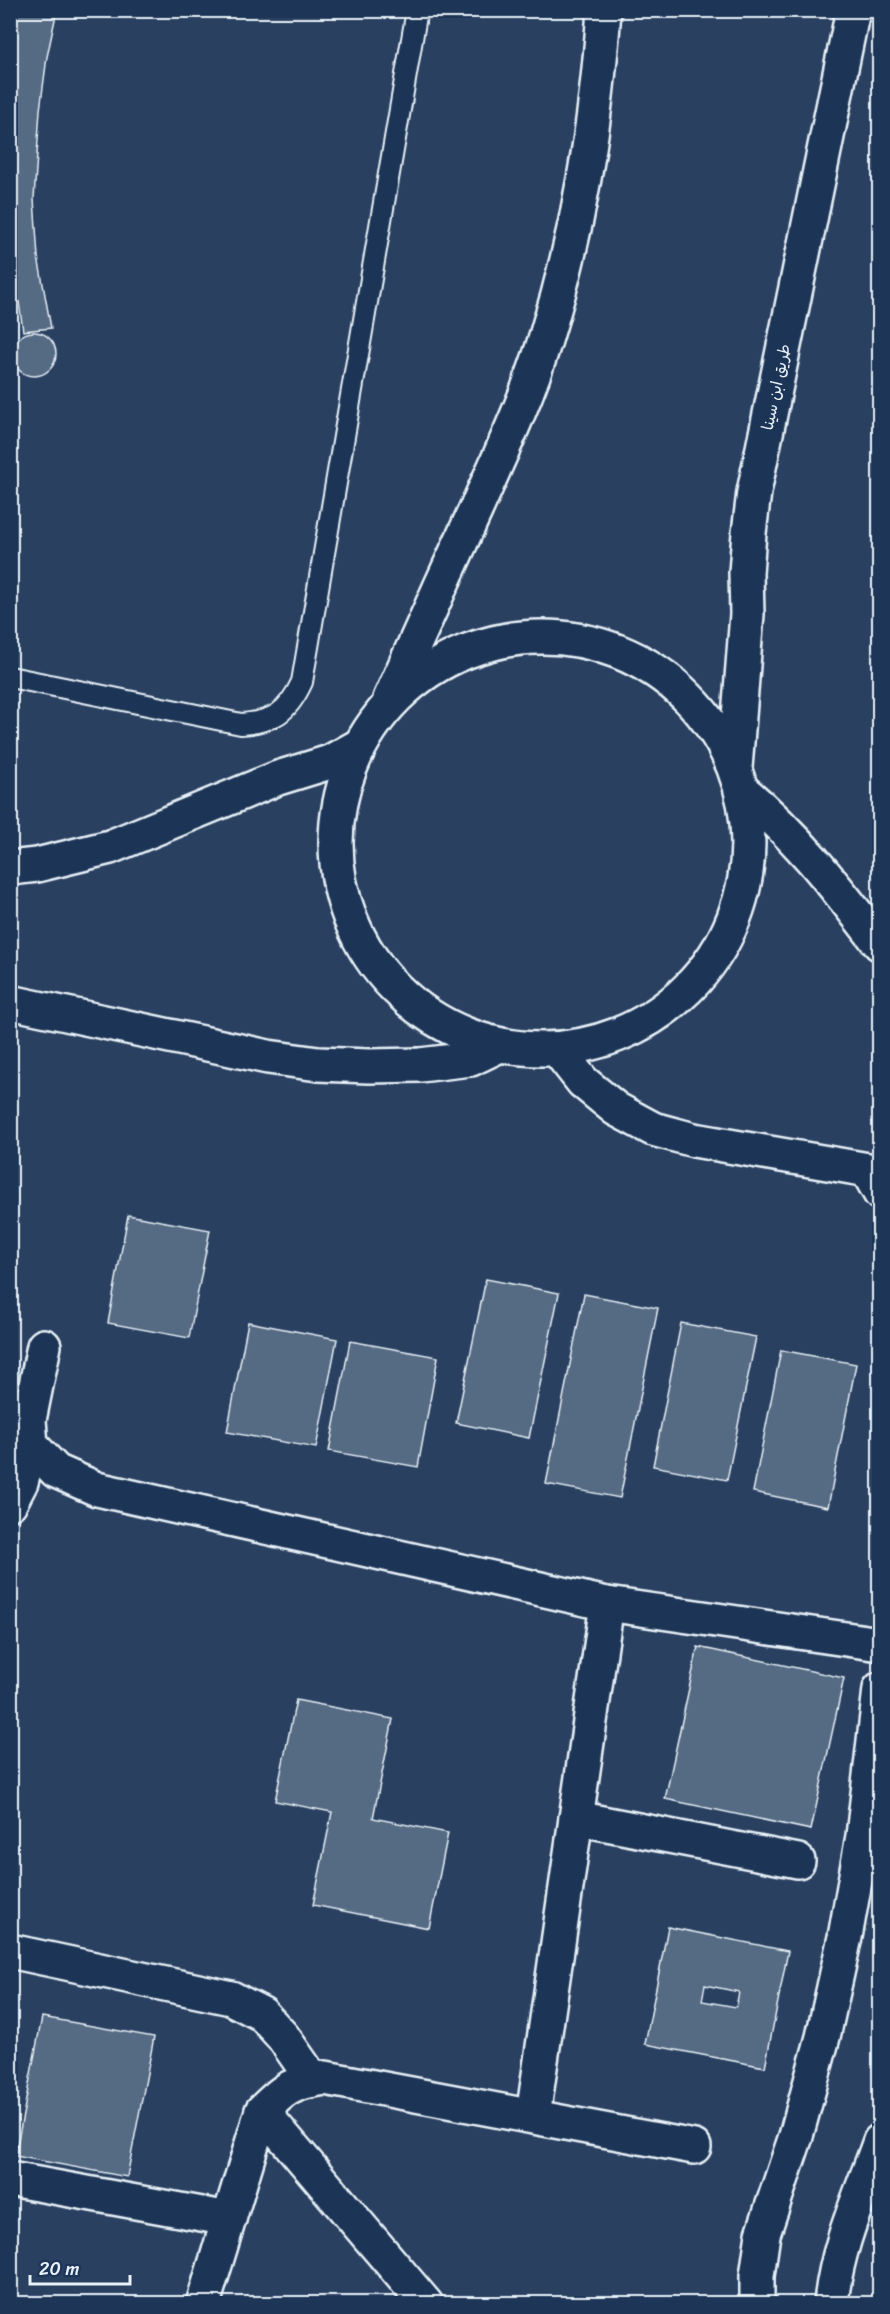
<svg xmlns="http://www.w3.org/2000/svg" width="890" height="2314" font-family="Sriracha,'Playpen Sans Arabic',sans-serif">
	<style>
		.building { fill: #556a83; stroke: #e8f1f8; stroke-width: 1.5; fill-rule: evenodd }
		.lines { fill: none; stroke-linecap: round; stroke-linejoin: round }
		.lane-casing { stroke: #e8f1f8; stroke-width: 24 }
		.street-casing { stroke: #e8f1f8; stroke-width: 38 }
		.secondary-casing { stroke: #e8f1f8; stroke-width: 38 }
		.primary-casing { stroke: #e8f1f8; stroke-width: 38 }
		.lane { stroke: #1d3557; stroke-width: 20 }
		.street { stroke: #1d3557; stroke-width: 33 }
		.secondary { stroke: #1d3557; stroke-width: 33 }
		.primary { stroke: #1d3557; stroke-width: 33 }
		.labels { text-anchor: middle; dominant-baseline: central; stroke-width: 5; stroke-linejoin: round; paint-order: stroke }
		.street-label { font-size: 16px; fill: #e8f1f8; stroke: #1d3557 }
	</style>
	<rect width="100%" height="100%" fill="#294061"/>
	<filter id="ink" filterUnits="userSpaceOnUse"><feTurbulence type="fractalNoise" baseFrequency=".0167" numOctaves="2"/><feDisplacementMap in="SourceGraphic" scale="12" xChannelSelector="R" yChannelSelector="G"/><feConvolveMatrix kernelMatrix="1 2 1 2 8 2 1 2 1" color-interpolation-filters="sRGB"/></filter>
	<g filter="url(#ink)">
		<g class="building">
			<polygon points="10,10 57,10 47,57 40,110 34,199 38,257 51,328 23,331 13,258 10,258"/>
			<circle cx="34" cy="354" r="22"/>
			<polygon points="128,1215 210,1230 189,1338 108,1323"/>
			<polygon points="486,1279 559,1293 529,1438 456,1423"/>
			<polygon points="584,1294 658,1308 620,1498 546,1484"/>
			<polygon points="248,1322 337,1339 316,1448 227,1432"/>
			<polygon points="681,1323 756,1337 727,1480 653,1466"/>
			<polygon points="350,1341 438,1357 418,1467 329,1451"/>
			<polygon points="781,1350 856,1364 828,1507 753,1492"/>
			<polygon points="698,1647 844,1678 811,1830 665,1799"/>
			<polygon points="296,1700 393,1719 373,1818 448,1833 429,1928 313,1905 332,1812 275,1801"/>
			<path d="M668 1927 788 1951 765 2067 645 2044ZM705 1985 739 1992 736 2007 702 2001Z"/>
			<polygon points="42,2017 154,2037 127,2177 15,2156"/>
		</g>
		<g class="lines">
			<defs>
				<path id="lane" d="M10 677 241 724C274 722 288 712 302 682L417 10"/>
				<g id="street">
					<polyline points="867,1170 880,1193"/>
					<polyline points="44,1346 29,1420 31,1445 56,1471 97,1489 607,1604 880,1644"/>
					<polyline points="10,1503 21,1482 31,1445"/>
					<polyline points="576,1818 798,1861"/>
					<polyline points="10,1951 231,1998 262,2014 283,2037 313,2080"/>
					<polyline points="262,2111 426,2304"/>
					<polyline points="533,2116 607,1604"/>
					<polyline points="10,2179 229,2219"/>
					<path d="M203 2304 262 2111C285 2088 292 2083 325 2078L694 2147"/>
					<polyline points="757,2304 757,2276 763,2234 796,2136 823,2037 845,1937 863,1836 880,1689"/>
					<path d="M831 2304C836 2247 861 2195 880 2141"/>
				</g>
				<g id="secondary">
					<polyline points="10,868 37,865 110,847 278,778 330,762 359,746"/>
					<polyline points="10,1002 268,1057 318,1064 369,1066 420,1065 471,1059 498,1046"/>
				</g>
				<g id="primary">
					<circle cx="542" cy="843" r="206"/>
					<path d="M390 699C418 636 447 572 476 509 501 453 527 398 545 340 579 230 596 126 604 10"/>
					<polyline points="735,768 747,614 746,573 749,533 754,492 853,10"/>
					<path d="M742 790C799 838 835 886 880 944"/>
					<polyline points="557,1049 583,1082 616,1109 653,1129 694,1140 880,1172"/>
				</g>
			</defs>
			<use href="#lane" class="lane-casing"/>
			<use href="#street" class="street-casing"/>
			<use href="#secondary" class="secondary-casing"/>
			<use href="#primary" class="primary-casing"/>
			<use href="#lane" class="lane"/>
			<use href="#street" class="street"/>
			<use href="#secondary" class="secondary"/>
			<use href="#primary" class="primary"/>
		</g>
	</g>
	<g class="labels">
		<g class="street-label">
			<text transform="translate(776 387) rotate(-78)">طريق ابن سينا</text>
		</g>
	</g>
	<rect width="890" height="2314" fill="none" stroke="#1d3557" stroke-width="36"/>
	<rect x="18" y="18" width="854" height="2278" fill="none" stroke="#e8f1f8" stroke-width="2" filter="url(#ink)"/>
	<path d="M30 2275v9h100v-9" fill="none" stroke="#e8f1f8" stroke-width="3"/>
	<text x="39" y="2275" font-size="18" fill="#e8f1f8" stroke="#1d3557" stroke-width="4.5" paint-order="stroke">20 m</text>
</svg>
